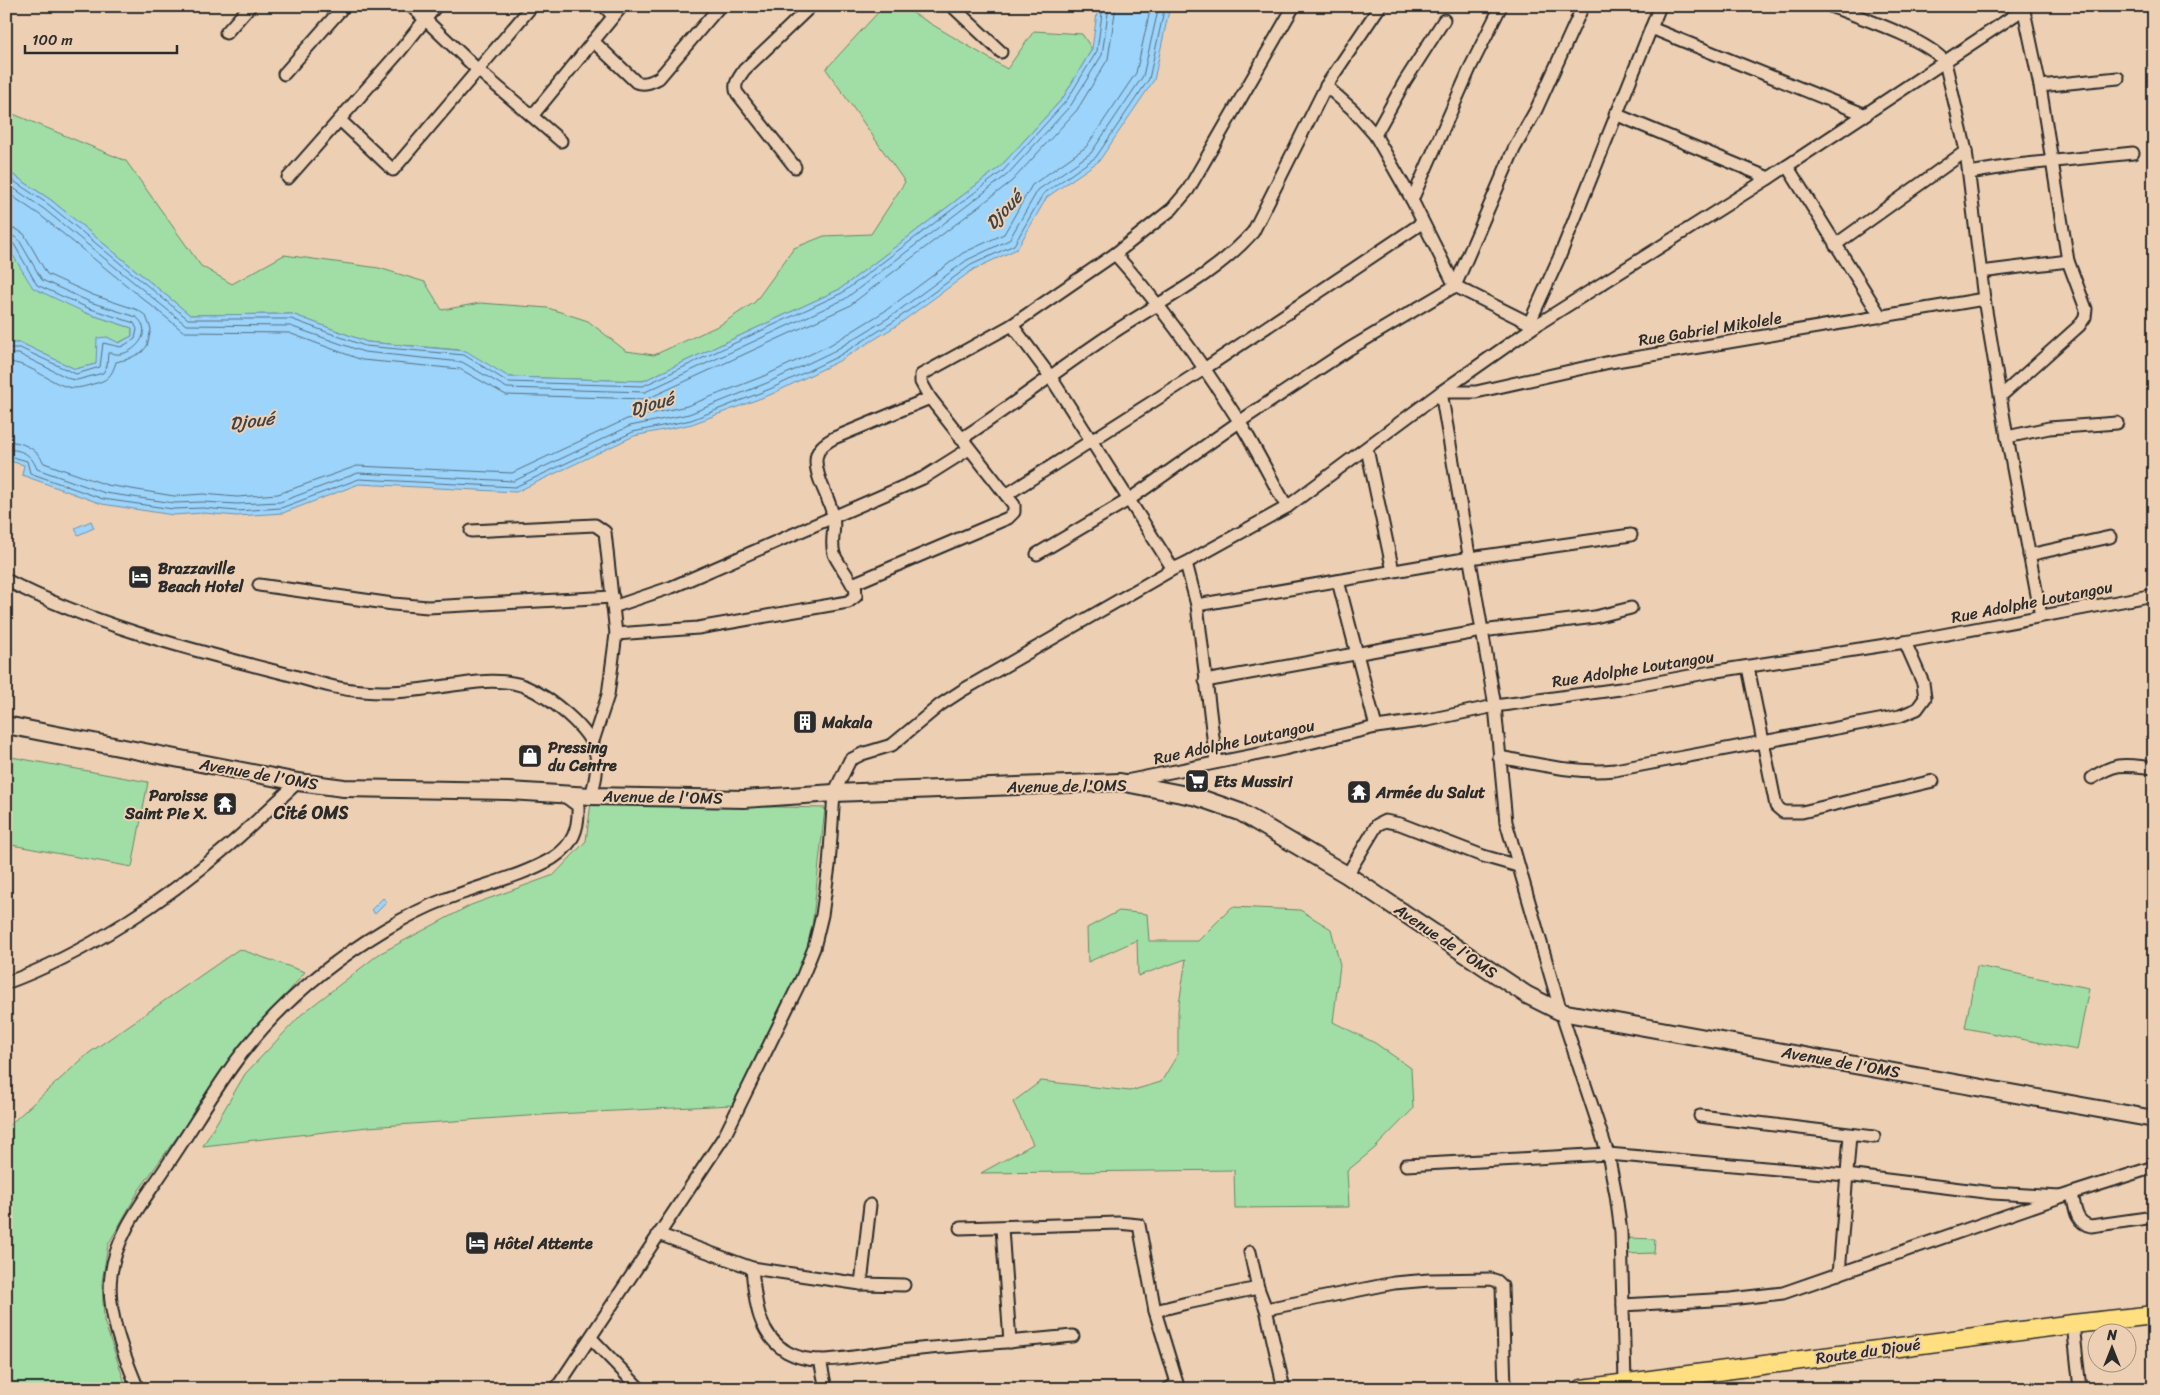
<svg xmlns="http://www.w3.org/2000/svg" width="2160" height="1395" font-family="Sriracha,sans-serif">
	<style>
		.green { fill: #a1dea5; stroke: #668468 }
		.water { fill: #9cd4fb; stroke: #6f90a8 }
		.lines { fill: none; stroke-linecap: round; stroke-linejoin: round }
		.shore { stroke: #586f7e; stroke-width: 1 }
		.street-casing { stroke: #2b2b2b; stroke-width: 15 }
		.secondary-casing { stroke: #2b2b2b; stroke-width: 20 }
		.primary-casing { stroke: #2b2b2b; stroke-width: 21 }
		.street { stroke: #edd0b4; stroke-width: 11 }
		.secondary { stroke: #edd0b4; stroke-width: 16 }
		.primary { stroke: #ffdf80; stroke-width: 18 }
		.labels { text-anchor: middle; dominant-baseline: central; stroke-width: 4; stroke-linejoin: round; paint-order: stroke }
		.street-label { font-size: 16px; fill: #2b2b2b; stroke: #edd0b4 }
		.poi-label { font-size: 16px; font-weight: bold; fill: #2b2b2b; stroke: #edd0b4; text-anchor: start }
		.water-label { font-size: 18px; font-style: italic; fill: #3c444a; stroke: #edd0b4 }
		.neighbourhood-label { font-size: 18px; font-weight: bold; fill: #2b2b2b; stroke: #edd0b4 }
	</style>
	<rect width="100%" height="100%" fill="#edd0b4"/>
	<filter id="ink" filterUnits="userSpaceOnUse"><feTurbulence type="fractalNoise" baseFrequency=".02" numOctaves="2"/><feDisplacementMap in="SourceGraphic" scale="10" xChannelSelector="R" yChannelSelector="G"/><feConvolveMatrix kernelMatrix="1 2 1 2 8 2 1 2 1" color-interpolation-filters="sRGB"/></filter>
	<g filter="url(#ink)">
		<g class="green">
			<polygon points="884,6 901,6 1007,69 1034,31 1082,34 1092,49 1063,98 1000,167 840,289 643,381 509,377 460,350 367,342 292,314 190,315 51,200 6,170 6,111 126,161 201,266 232,284 284,255 379,268 425,282 442,310 480,303 548,308 588,321 626,351 654,355 720,325 755,302 794,248 824,236 871,234 905,182 826,69"/>
			<polygon points="6,244 86,313 132,328 132,336 118,343 107,337 96,364 75,369 21,343 6,343"/>
			<polygon points="6,756 148,782 132,867 6,844"/>
			<polygon points="591,803 825,808 810,946 732,1105 556,1114 368,1127 203,1146 245,1074 302,1014 379,954 471,905 554,875 586,841"/>
			<polygon points="1232,907 1300,910 1331,929 1340,965 1333,1022 1375,1043 1411,1068 1413,1109 1375,1148 1347,1171 1349,1207 1235,1208 1234,1170 981,1173 1033,1144 1013,1102 1041,1081 1130,1091 1161,1082 1178,1054 1178,1011 1186,959 1138,976 1137,940 1088,962 1087,928 1119,911 1147,914 1149,941 1198,941"/>
			<polygon points="239,949 305,972 232,1060 139,1190 108,1245 102,1282 104,1321 127,1389 6,1389 6,1128 89,1053"/>
			<polygon points="1977,966 2089,988 2077,1050 1965,1028"/>
			<polygon points="1626,1238 1655,1239 1654,1253 1627,1254"/>
		</g>
		<g class="water">
			<polygon points="1098,6 1170,6 1154,80 1099,161 1047,197 1017,249 974,269 896,326 839,361 772,394 692,424 634,436 516,492 359,484 283,513 237,516 203,513 173,515 102,504 22,475 24,465 6,460 6,343 21,343 75,369 96,364 97,338 107,337 119,343 132,336 132,328 86,313 33,288 6,244 6,170 51,200 190,315 292,314 367,342 466,351 509,377 643,381 840,289 1000,167 1063,98 1092,49"/>
			<polygon points="91,521 94,528 78,535 75,528"/>
			<polygon points="383,898 387,902 375,914 371,910"/>
		</g>
		<g class="lines">
			<g class="shore">
				<polyline points="6,176 48,204 188,319 291,319 365,346 464,355 508,382 643,386 842,293 1003,171 1067,100 1097,51 1103,6"/>
				<polyline points="6,183 44,209 186,325 290,326 364,352 462,362 507,388 645,392 845,299 1007,175 1071,105 1102,55 1109,6"/>
				<polyline points="6,192 40,215 184,332 289,333 362,360 460,369 506,395 647,399 849,306 1012,181 1077,110 1108,59 1116,6"/>
				<path d="M6 227 16 229 24 234 47 274 93 295 138 310 146 316 151 329 147 346 142 352 128 359 116 362C112 376 107 381 93 384 87 386 80 388 74 388 53 387 32 362 6 362"/>
				<path d="M6 234 13 236 19 240 42 280 90 302 136 317C154 330 137 352 120 354 115 355 112 352 108 353L107 366 103 373 77 380 70 379 19 354H6"/>
				<polyline points="6,241 14,244 37,285 88,308 134,323 137,329 135,339 121,347 103,343 100,367 76,374 20,348 6,348"/>
				<path d="M6 441C23 442 36 448 44 463L107 485 174 496 203 494 237 497 278 494 357 466 512 473 627 419 687 406 764 376 830 345 885 311 963 253 1004 234 1032 185 1086 147 1136 73 1151 6"/>
				<path d="M6 449C23 450 31 454 37 469L105 493 174 503 203 502 237 504 280 502 358 473 514 481 630 426 689 414 767 383 834 351 890 317 967 260 1009 240 1038 190 1091 153 1143 76 1159 6"/>
				<polyline points="6,455 27,461 30,473 103,499 173,509 203,508 237,511 281,508 359,479 515,487 633,432 691,420 770,389 837,357 893,322 971,265 1014,245 1043,194 1096,157 1149,79 1165,6"/>
			</g>
			<defs>
				<g id="street">
					<polyline points="411,6 478,70 561,141"/>
					<polyline points="604,6 613,16"/>
					<polyline points="952,6 1001,52"/>
					<path d="M1830 6C1859 17 1927 39 1945 62L1966 151 1984 299 2007 437 2041 616"/>
					<polyline points="1651,28 1866,115"/>
					<polyline points="226,33 250,6"/>
					<path d="M593 41 636 82C645 85 651 82 659 78L720 6"/>
					<polyline points="284,74 344,6"/>
					<polyline points="1326,86 1352,109 1375,135 1412,200 1455,286 1535,326"/>
					<polyline points="2040,86 2118,78"/>
					<polyline points="1615,114 1769,178"/>
					<polyline points="532,116 622,6"/>
					<polyline points="340,120 393,170 532,6"/>
					<polyline points="1375,135 1405,81 1444,20"/>
					<polyline points="1787,166 1881,317"/>
					<path d="M795 167 737 93C733 84 739 78 744 70L811 6"/>
					<polyline points="1969,173 2017,165 2133,153"/>
					<polyline points="288,178 400,51 436,6"/>
					<polyline points="1412,200 1471,66 1501,6"/>
					<polyline points="1835,245 1966,151"/>
					<path d="M1115 254C1161 305 1202 363 1239 421 1256 449 1271 479 1287 507"/>
					<polyline points="1981,272 2068,261"/>
					<polyline points="1529,324 1559,258 1660,6"/>
					<polyline points="1012,325 1050,376 1173,569"/>
					<polyline points="2002,395 2079,326 2085,317 2086,309 2068,261 2040,86 2023,6"/>
					<polyline points="2007,437 2049,428 2117,423"/>
					<path d="M961 439C1012 406 1060 368 1111 334 1159 302 1214 276 1253 232L1326 86 1380 6"/>
					<polyline points="1367,449 1393,571"/>
					<polyline points="1006,495 1204,369 1422,223"/>
					<path d="M471 531 595 525 605 532 616 634 698 628 848 602 856 596 855 583 852 584C847 574 838 564 834 554 830 541 836 529 833 516 830 498 816 480 816 461 816 449 825 443 834 438L930 398"/>
					<polyline points="1037,554 1130,499 1239,422 1349,349 1455,286 1514,149 1536,110 1583,6"/>
					<polyline points="2029,555 2110,537"/>
					<polyline points="1186,563 1197,605 1216,762"/>
					<path d="M6 580C89 623 180 647 271 670 302 677 330 689 363 691 391 694 418 690 446 686 472 683 498 677 524 686 548 696 591 728 596 755 598 770 595 782 591 796"/>
					<polyline points="1338,581 1376,727"/>
					<polyline points="855,583 1008,518 1014,512 1014,505 930,398 921,382 921,375 1012,325 1115,254 1172,209 1188,190 1294,6"/>
					<polyline points="259,585 393,604 428,607 613,597"/>
					<polyline points="1197,605 1470,558 1631,535"/>
					<polyline points="613,607 672,587 923,478 969,449"/>
					<polyline points="1748,667 1776,806 1783,812 1802,812 1933,781"/>
					<polyline points="1205,681 1482,631 1595,617 1631,608"/>
					<polyline points="592,744 608,695 616,634"/>
					<path d="M1499 757C1538 764 1576 774 1615 770L1900 716 1917 709 1925 698 1923 683 1905 642"/>
					<path d="M2092 778C2118 761 2125 765 2154 768"/>
					<polyline points="1126,781 1284,749 1376,727 1428,720 1495,706 1620,689 1711,672 1905,642 2154,595"/>
					<polyline points="1347,875 1377,825 1385,821 1400,824 1483,856 1518,866"/>
					<path d="M6 983C85 954 163 902 227 847 251 827 274 804 298 782"/>
					<polyline points="1700,1116 1874,1137"/>
					<polyline points="1406,1165 1608,1154 1846,1175 1993,1193 2060,1197"/>
					<path d="M2072 1193C2075 1207 2075 1223 2091 1226L2154 1217"/>
					<polyline points="960,1228 1118,1223 1139,1225 1155,1311 1177,1383 1168,1389"/>
					<polyline points="1002,1228 1010,1342"/>
					<polyline points="658,1234 752,1268 861,1284 904,1285"/>
					<polyline points="1250,1252 1258,1288 1266,1309 1284,1389"/>
					<path d="M752 1268C755 1300 757 1334 787 1352 796 1357 809 1360 820 1360 846 1360 873 1353 899 1351 957 1345 1015 1342 1073 1336"/>
					<polyline points="1839,1274 1850,1135"/>
					<polyline points="861,1284 870,1205"/>
					<polyline points="1623,1305 1730,1299 1783,1293 2060,1197 2154,1167"/>
					<polyline points="1266,1309 1394,1283 1429,1280 1491,1279 1497,1281 1502,1286 1505,1389"/>
					<polyline points="1155,1311 1187,1303 1258,1288"/>
					<polyline points="2073,1324 2080,1389"/>
					<polyline points="591,1338 640,1389"/>
					<polyline points="820,1360 826,1389"/>
					<polyline points="1625,1383 1621,1232 1616,1195 1608,1154 1561,1012 1506,822 1495,706 1441,392 1476,392 1610,362 1984,299"/>
					<path d="M138 1389C124 1355 106 1312 111 1275 116 1233 146 1198 168 1164 187 1136 205 1106 224 1078 265 1017 321 968 384 930 404 918 425 907 446 899 479 886 523 876 553 858 573 845 579 829 578 806L563 795"/>
					<polyline points="556,1389 725,1135 802,978 814,948 822,915 829,866 834,793 850,760 862,754 892,745 940,705 963,690 1173,569 1186,563 1287,507 1441,392 1535,326 1769,178 2024,9"/>
				</g>
				<polyline id="secondary" points="6,725 298,782 344,788 509,791 591,796 744,799 834,793 1120,782 1197,797 1240,812 1347,875 1527,995 1561,1012 2154,1119"/>
				<polyline id="primary" points="1582,1389 2073,1324 2154,1315"/>
			</defs>
			<use href="#street" class="street-casing"/>
			<use href="#secondary" class="secondary-casing"/>
			<use href="#primary" class="primary-casing"/>
			<use href="#street" class="street"/>
			<use href="#secondary" class="secondary"/>
			<use href="#primary" class="primary"/>
		</g>
	</g>
	<defs>
		<symbol id="hotel-square" viewBox="-11 -11 22 22"><rect x="-9" y="-9" width="18" height="18" rx="4" fill="#2b2b2b" stroke="#edd0b4"/><path d="M-6-4.5h1.5V1H6V5H4.5V3h-9V5H-6ZM-4 0a1.8 1.8 0 1 1 3.6 0ZM.5 0V-2.5h3Q6-2.5 6 0Z" fill="#fff"/></symbol>
		<symbol id="building-square" viewBox="-11 -11 22 22"><rect x="-9" y="-9" width="18" height="18" rx="4" fill="#2b2b2b" stroke="#edd0b4"/><path d="M-4-6H4V6H1V3H-1V6H-4ZM-2.5-4.3h1.7v1.8h-1.7ZM.8-4.3h1.7v1.8H.8ZM-2.5-1h1.7V.8h-1.7ZM.8-1h1.7V.8H.8Z" fill="#fff"/></symbol>
		<symbol id="shop-square" viewBox="-11 -11 22 22"><rect x="-9" y="-9" width="18" height="18" rx="4" fill="#2b2b2b" stroke="#edd0b4"/><path d="M-5-2.5h2.3a2.7 3.5 0 0 1 5.4 0H5L5.5 6h-11ZM-1.5-2.5h3a1.5 2.3 0 0 0-3 0Z" fill="#fff"/></symbol>
		<symbol id="supermarket-square" viewBox="-11 -11 22 22"><rect x="-9" y="-9" width="18" height="18" rx="4" fill="#2b2b2b" stroke="#edd0b4"/><path d="M-6-5.5h2.5l.6 2H6L4.5 2H-2.5L-4.4-4H-6ZM-1.5 3.2a1.3 1.3 0 1 0 .1 0ZM3 3.2a1.3 1.3 0 1 0 .1 0Z" fill="#fff"/></symbol>
		<symbol id="temple-square" viewBox="-11 -11 22 22"><rect x="-9" y="-9" width="18" height="18" rx="4" fill="#2b2b2b" stroke="#edd0b4"/><path d="M0-6L5-2H3V0L6.5 2.5H4V6H1.5V3h-3V6H-4V2.5H-6.5L-3 0V-2H-5Z" fill="#fff"/></symbol>
	</defs>
	<g fill-rule="evenodd">
		<use href="#hotel-square" x="126" y="563" width="28" height="28"/>
		<use href="#building-square" x="791" y="708" width="28" height="28"/>
		<use href="#shop-square" x="516" y="742" width="28" height="28"/>
		<use href="#supermarket-square" x="1183" y="767" width="28" height="28"/>
		<use href="#temple-square" x="1345" y="778" width="28" height="28"/>
		<use href="#temple-square" x="211" y="790" width="28" height="28"/>
		<use href="#hotel-square" x="463" y="1229" width="28" height="28"/>
	</g>
	<g class="labels">
		<g class="street-label">
			<text transform="translate(1710 329) rotate(-9)">Rue Gabriel Mikolele</text>
			<text transform="translate(2032 602) rotate(-11)">Rue Adolphe Loutangou</text>
			<text transform="translate(1633 669) rotate(-9)">Rue Adolphe Loutangou</text>
			<text transform="translate(1234 742) rotate(-12)">Rue Adolphe Loutangou</text>
			<text transform="translate(259 774) rotate(10)">Avenue de l'OMS</text>
			<text transform="translate(1067 786) rotate(-1)">Avenue de l'OMS</text>
			<text transform="translate(663 797) rotate(1)">Avenue de l'OMS</text>
			<text transform="translate(1446 941) rotate(34)">Avenue de l'OMS</text>
			<text transform="translate(1841 1062) rotate(10)">Avenue de l'OMS</text>
			<text transform="translate(1868 1351) rotate(-8)">Route du Djoué</text>
		</g>
		<g class="poi-label">
			<text x="158" y="568">Brazzaville<tspan x="158" dy="18">Beach Hotel</tspan></text>
			<text x="822" y="722">Makala</text>
			<text x="548" y="747">Pressing<tspan x="548" dy="18">du Centre</tspan></text>
			<text x="1214" y="781">Ets Mussiri</text>
			<text x="1376" y="792">Armée du Salut</text>
			<text x="208" y="795" text-anchor="end">Paroisse<tspan x="208" dy="18">Saint Pie X.</tspan></text>
			<text x="494" y="1243">Hôtel Attente</text>
		</g>
		<g class="water-label">
			<text transform="translate(1004 210) rotate(-47)">Djoué</text>
			<text transform="translate(652 404) rotate(-16)">Djoué</text>
			<text transform="translate(252 421) rotate(-7)">Djoué</text>
		</g>
		<g class="neighbourhood-label">
			<text x="311" y="813">Cité OMS</text>
		</g>
	</g>
	<rect width="2160" height="1395" fill="none" stroke="#edd0b4" stroke-width="25"/>
	<rect x="12" y="12" width="2135" height="1370" fill="none" stroke="#2b2b2b" stroke-width="2" filter="url(#ink)"/>
	<g transform="translate(2112 1348)"><circle r="24" fill="#edd0b4" stroke="#9f8e7d"/>
	<path d="M0-4L9 19L0 12L-9 19Z" fill="#2b2b2b"/>
	<text y="-8" font-size="14" font-weight="bold" text-anchor="middle" fill="#2b2b2b">N</text>
	</g>
	<path d="M25 45v8h152v-8" fill="none" stroke="#2b2b2b" stroke-width="2.5"/>
	<text x="32" y="45" font-size="15" fill="#2b2b2b" stroke="#edd0b4" stroke-width="4" paint-order="stroke">100 m</text>
</svg>
